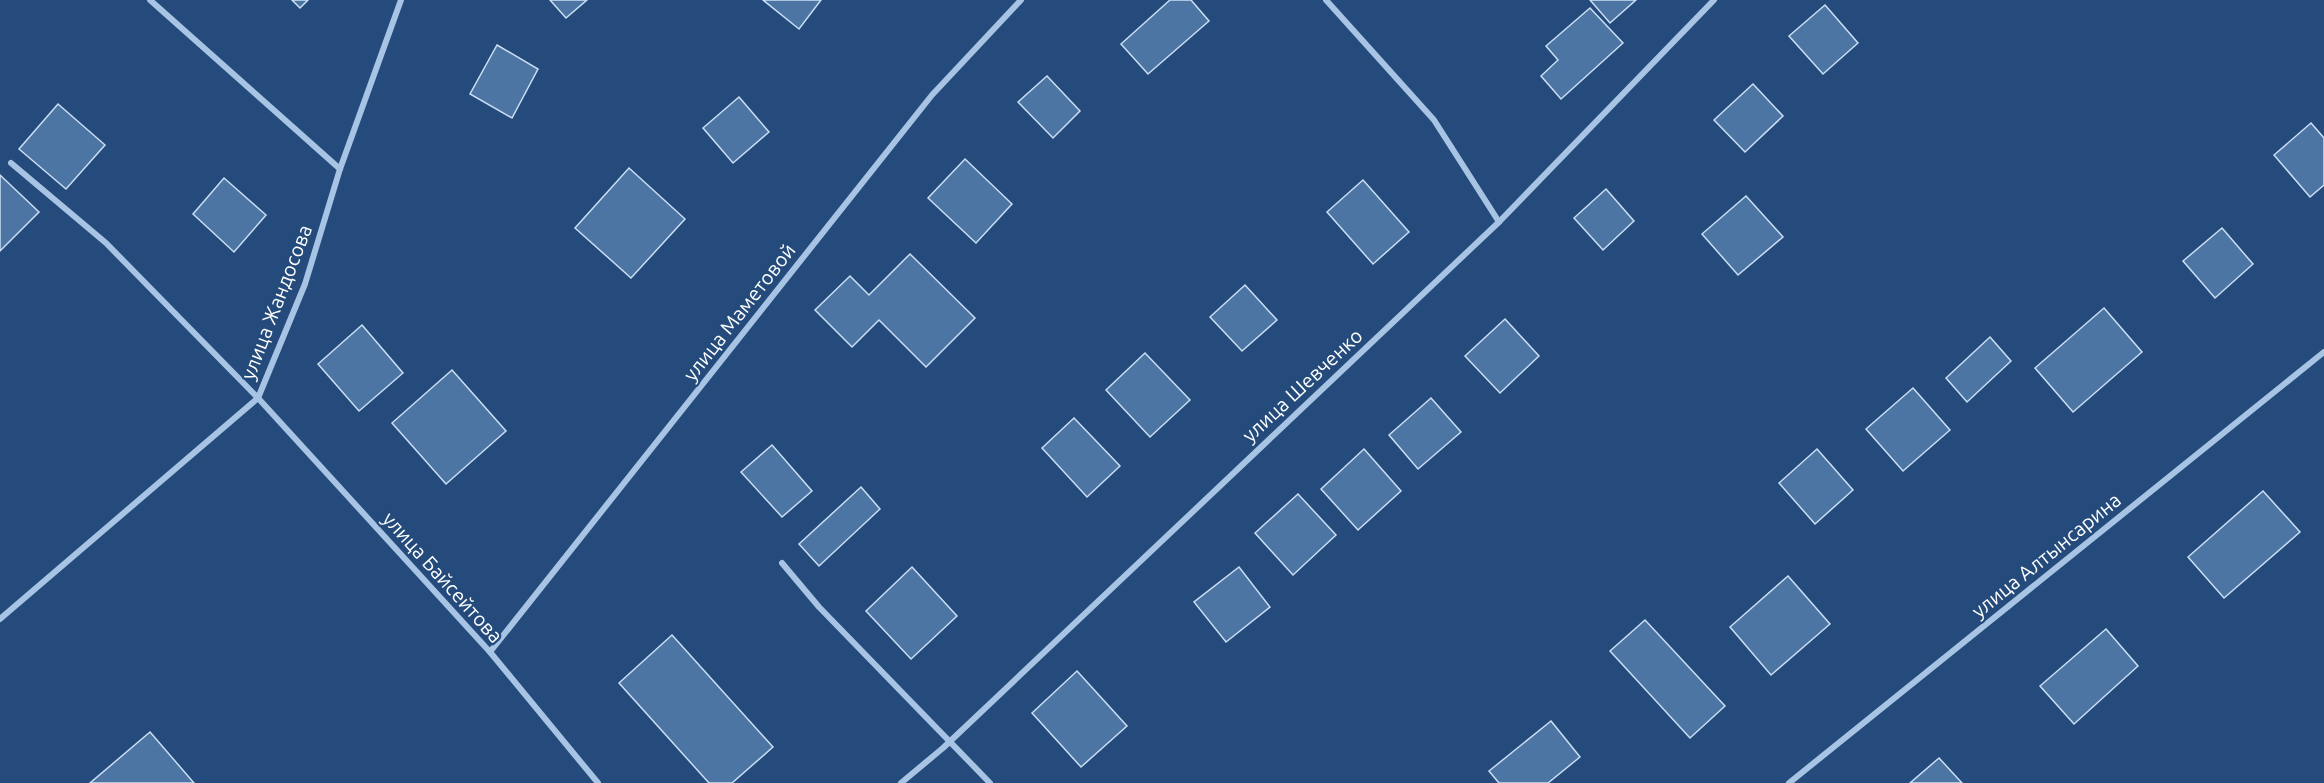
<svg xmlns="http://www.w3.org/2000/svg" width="2324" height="783" font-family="Ubuntu,sans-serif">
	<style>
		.building { fill: #4d75a3; stroke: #cadef4; stroke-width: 1.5 }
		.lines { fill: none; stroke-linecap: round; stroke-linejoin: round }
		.minor { stroke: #a8c4e4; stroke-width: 6 }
		.labels { text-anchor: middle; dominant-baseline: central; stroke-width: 4.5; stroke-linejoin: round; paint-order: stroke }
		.street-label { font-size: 20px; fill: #fff; stroke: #244b7b }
	</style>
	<rect width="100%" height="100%" fill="#244b7b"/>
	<g class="building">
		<polygon points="292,0 308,0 300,8"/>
		<polygon points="550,0 587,0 566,18"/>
		<polygon points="763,0 821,0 799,29"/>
		<polygon points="1170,0 1191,0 1209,21 1148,74 1121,44"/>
		<polygon points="1590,0 1636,0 1610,23"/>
		<polygon points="1825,5 1858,43 1823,74 1789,36"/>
		<polygon points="1590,8 1623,43 1561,99 1541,76 1558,60 1546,46"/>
		<polygon points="497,45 538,69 512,118 470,94"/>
		<polygon points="1047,76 1080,111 1053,138 1018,102"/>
		<polygon points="1753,84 1783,116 1745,152 1714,120"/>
		<polygon points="739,97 769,132 733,163 703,128"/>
		<polygon points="58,104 105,145 66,189 19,149"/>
		<polygon points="2311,123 2324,138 2324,185 2310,197 2274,155"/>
		<polygon points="965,159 1012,204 976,243 928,198"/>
		<polygon points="629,168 685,219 631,278 575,228"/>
		<polygon points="0,175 39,212 0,251"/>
		<polygon points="224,178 266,215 234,252 193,214"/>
		<polygon points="1363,180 1409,232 1373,264 1327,212"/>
		<polygon points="1606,189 1634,221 1603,250 1574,218"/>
		<polygon points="1746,196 1783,237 1738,275 1702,234"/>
		<polygon points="2222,228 2253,264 2215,298 2183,261"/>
		<polygon points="910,254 975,318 926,367 879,320 852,347 815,310 850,276 869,295"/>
		<polygon points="1245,285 1277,320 1242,351 1210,317"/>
		<polygon points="2104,308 2142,352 2073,412 2035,368"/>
		<polygon points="1505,319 1539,356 1500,393 1465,356"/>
		<polygon points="362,325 403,373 359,411 318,364"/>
		<polygon points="1990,337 2011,361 1967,402 1946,378"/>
		<polygon points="1145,353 1190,400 1150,437 1106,390"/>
		<polygon points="452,370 506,431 446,484 392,423"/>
		<polygon points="1913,388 1950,430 1903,471 1866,429"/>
		<polygon points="1431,398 1461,432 1418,469 1389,435"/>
		<polygon points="1074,418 1120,466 1087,497 1042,448"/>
		<polygon points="772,445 812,491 782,517 741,472"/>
		<polygon points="1364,449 1401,491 1358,530 1321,489"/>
		<polygon points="1817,449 1853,490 1815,524 1779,483"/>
		<polygon points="861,487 880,509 819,566 799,544"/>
		<polygon points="2263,491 2300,532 2224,598 2188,557"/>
		<polygon points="1298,494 1336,535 1293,575 1255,533"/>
		<polygon points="912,567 957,616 911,659 866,611"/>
		<polygon points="1239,567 1270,607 1226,642 1194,602"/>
		<polygon points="1788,576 1830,624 1771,675 1730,627"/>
		<polygon points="1645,620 1725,706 1690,738 1610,651"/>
		<polygon points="2106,629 2138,666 2074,724 2040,686"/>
		<polygon points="672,635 773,747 732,783 709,783 619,683"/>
		<polygon points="1077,671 1127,726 1081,767 1032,713"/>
		<polygon points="1551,721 1580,757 1548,783 1499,783 1489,771"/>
		<polygon points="150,732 194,783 90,783"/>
		<polygon points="1939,758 1962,783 1910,783"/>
	</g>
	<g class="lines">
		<g class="minor">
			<polyline points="150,0 340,169"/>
			<polyline points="1326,0 1434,120 1499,222"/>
			<polyline points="11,163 106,243 258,398 490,652 598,783"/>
			<polyline points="782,563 819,607 990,783"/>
			<polyline points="0,619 258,398 305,284 340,169 401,0"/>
			<polyline points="490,652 932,95 1021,0"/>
			<polyline points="901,783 943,748 1499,222 1714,0"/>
			<polyline points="1789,783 2324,352"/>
		</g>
	</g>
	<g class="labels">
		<g class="street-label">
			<text transform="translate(276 302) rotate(-69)">улица Жандосова</text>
			<text transform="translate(739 312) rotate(-52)">улица Маметовой</text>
			<text transform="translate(1302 385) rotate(-43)">улица Шевченко</text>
			<text transform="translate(2046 555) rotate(-39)">улица Алтынсарина</text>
			<text transform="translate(443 577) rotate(48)">улица Байсейтова</text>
		</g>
	</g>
</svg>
